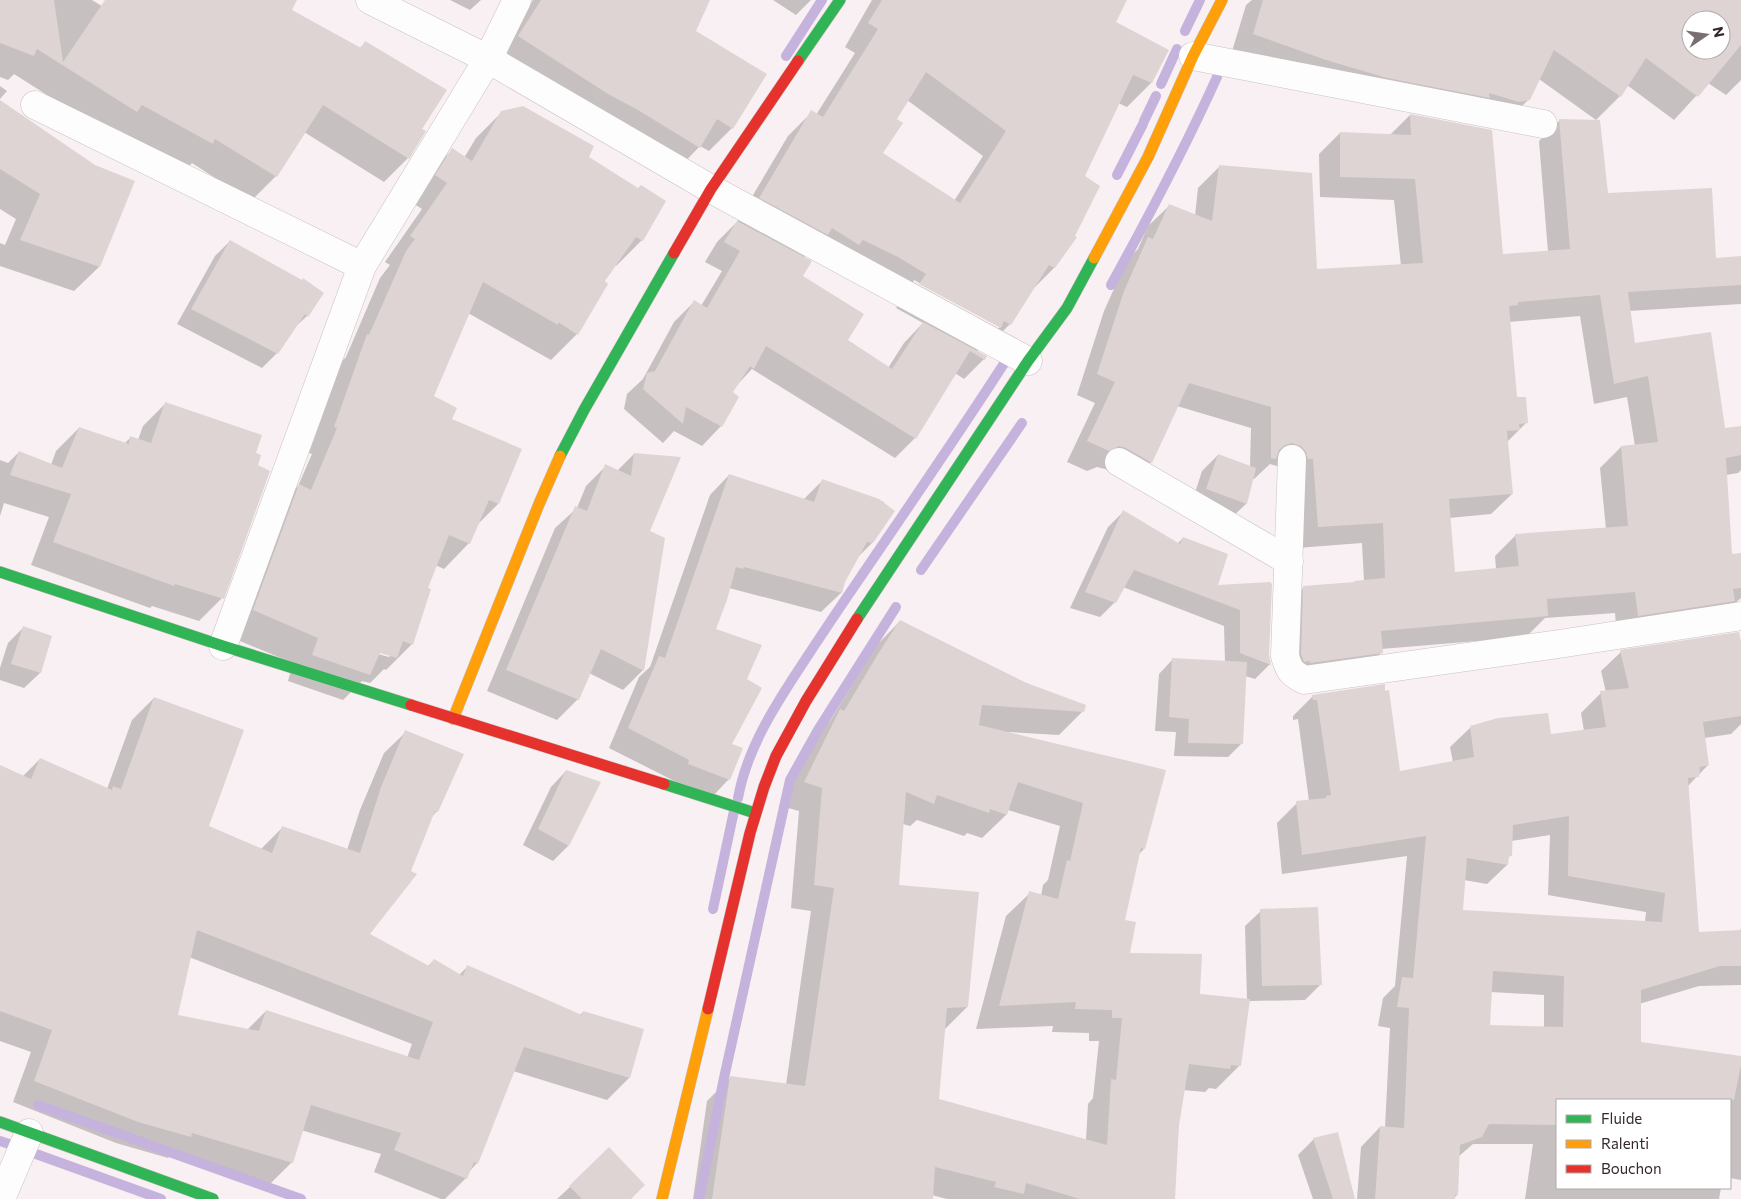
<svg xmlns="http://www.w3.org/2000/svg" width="1741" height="1199" font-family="Commissioner,sans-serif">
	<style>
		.shadow { fill: #0003; fill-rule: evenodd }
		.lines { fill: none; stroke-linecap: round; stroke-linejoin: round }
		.stream { stroke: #c6b3dd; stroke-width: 10 }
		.building { fill: #ded4d4; fill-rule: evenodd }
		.street-casing { stroke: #c9c0c2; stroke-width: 29 }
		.fast-casing { stroke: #c9c0c2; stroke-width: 12 }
		.slow-casing { stroke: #c9c0c2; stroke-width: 12 }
		.jam-casing { stroke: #c9c0c2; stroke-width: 12 }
		.street { stroke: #fefdfd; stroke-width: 28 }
		.fast { stroke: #30b455; stroke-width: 11 }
		.slow { stroke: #ff9f0a; stroke-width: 11 }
		.jam { stroke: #e5322d; stroke-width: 11 }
	</style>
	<rect width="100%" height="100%" fill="#f8f0f2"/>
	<g class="shadow">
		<polygon points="0,0 92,0 128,22 140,0 283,0 290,11 360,48 365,43 420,130 408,158 384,182 304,132 276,176 251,201 192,163 187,168 118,130 112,136 14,74 8,80 0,77"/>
		<polygon points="450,0 481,0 470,10"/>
		<polygon points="533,0 708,0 694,31 732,128 709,151 700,146 676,171 496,60"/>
		<polygon points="773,0 811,0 796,15"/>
		<path d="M872 0H1125L1114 23 1167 50 1151 83 1127 107 1118 103 1083 177 1073 236 1076 238 1054 268 1032 290 1010 324 986 348 982 346 976 352 984 359 964 379 955 373 915 438 895 458 752 369 736 386 731 393 721 426 702 446 674 431 663 443 624 409 627 394 643 379 674 322 694 302 701 306 722 271 705 262 717 242 737 222 788 136 812 112 816 115 855 53 845 47ZM907 100 983 156 954 201 881 153 896 119ZM809 252 903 298 896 308 923 323 904 343 888 368 846 341 801 276 803 258ZM914 280 1000 327 998 329 913 282Z"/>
		<path d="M1252 0H1741V80L1726 95 1708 83 1674 120 1627 85 1620 96 1596 120 1539 79 1529 99 1505 123 1230 58 1246 5ZM1691 20H1721V50H1691Z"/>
		<polygon points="0,86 7,91 0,99"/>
		<polygon points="0,102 99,267 74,291 0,266 0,243 5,245 16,219 0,209"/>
		<path d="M502 112 587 157 642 240 616 266 615 265 603 282 577 334 551 360 468 313 433 397 451 420 498 504 477 525 469 543 444 569 435 565 426 589 412 644 386 670 384 669 370 683 362 681 343 700 288 681 293 663 228 636 273 511 298 486 312 454 309 453 342 361 346 357 380 278 390 265 385 262 422 209 411 202 426 176 452 150 464 158 476 138ZM374 651 391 655 389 657 374 653Z"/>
		<path d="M1410 115 1491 131 1502 256 1548 252 1539 141 1560 120 1607 195 1715 259 1741 257V304L1629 311 1634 344 1724 429 1741 427V470L1738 473 1726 475 1731 556 1741 555V598L1731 607 1617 636 1615 613 1545 618 1526 637 1381 649V653L1360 674 1289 684 1283 608 1304 587 1353 584 1355 582 1364 581 1362 543 1297 548 1280 467 1270 464 1254 479H1252L1246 504 1230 519 1191 505 1202 471 1218 455 1250 467 1251 428 1177 406 1151 462 1130 483 1105 469 1097 467 1087 471 1067 462 1095 403 1077 395 1104 311 1127 260 1138 249 1148 226 1169 206 1195 216 1198 188 1219 167 1316 271 1401 266 1394 200 1320 197 1319 154 1340 133 1390 135ZM1580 316 1594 404 1627 397 1635 446 1621 447 1600 468 1606 529 1516 535 1495 556 1496 569 1454 573 1449 518 1491 514 1512 494 1507 442 1526 423 1516 398 1509 322Z"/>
		<polygon points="230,241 322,293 307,316 292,330 277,353 262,368 177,324 215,256"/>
		<polygon points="166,403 255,453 222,598 199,621 152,606 150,608 31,565 49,517 4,503 0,516 0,460 8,463 19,452 51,465 56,451 79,428 124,444 131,437 138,440 143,426"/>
		<polygon points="634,454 648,531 643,670 623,690 589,673 578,699 557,720 487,691 555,528 577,508 586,486 606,466 617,471"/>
		<polygon points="729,475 803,500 822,481 884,502 884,504 872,543 856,559 844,582 841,593 821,612 729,588 714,629 745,680 731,744 729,779 710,799 609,748 639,677 650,667 710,495"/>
		<polygon points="1123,512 1177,544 1183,538 1216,586 1269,583 1268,656 1270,664 1255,679 1245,676 1242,743 1228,757 1174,756 1176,732 1155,731 1159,674 1173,659 1225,662 1224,626 1123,587 1115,602 1100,617 1070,608 1108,527"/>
		<path d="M900 621 1083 711 1059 735 1009 732V733L1144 849 1139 854 1123 921 1128 954 1199 995 1247 1000 1245 926 1261 911 1320 985 1305 1000 1249 1001 1240 1065 1216 1089 1209 1088 1205 1092 1183 1090 1177 1124 1174 1199H947L932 1195V1199H693L707 1101 731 1077 786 1085 811 911 791 908 799 811 781 806 817 734 830 721 877 645ZM1008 810 1060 826 1048 880 1043 885 1041 896 1030 893 1006 916 976 1029 1053 1026 1052 1032 1089 1033V1041H1099L1093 1098 1088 1104 1086 1140 938 1100 944 1030 967 1007 898 886 903 824 910 826 917 820 964 836 967 833 982 838 1006 815Z"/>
		<polygon points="23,628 40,673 24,688 0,680 0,668 8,643"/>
		<path d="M1741 650V724L1731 734 1704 738 1708 765 1688 786 1697 934 1739 931 1741 929V985L1699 986 1639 1004 1640 1043 1741 1057V1180L1730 1178V1100H1557V1188H1721L1719 1199H1525L1533 1144H1473L1458 1157 1457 1195 1453 1199H1357L1361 1147 1380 1127 1385 1128 1390 1028 1378 1026 1383 998 1395 986 1407 856 1282 874 1277 823 1297 803 1309 801 1298 719 1293 720V716L1313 696 1399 772 1453 762 1450 747 1470 728 1550 736 1584 731 1581 713 1601 693 1606 692 1601 671 1621 652ZM1550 835 1548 895 1646 912 1645 922 1462 912 1464 880 1487 884 1507 865V859L1511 855V841ZM1491 992 1544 995V1028L1488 1027Z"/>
		<path d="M154 698 207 827 260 850 282 828 347 850 360 810 384 753 406 732 437 811 431 818 368 934 428 966 434 960 459 975 467 967 580 1015 583 1012 642 1029 629 1078 607 1100 513 1071 477 1163 469 1172 466 1178 445 1199H441L374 1172 381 1154 301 1130 292 1162 270 1184 172 1154 168 1158 116 1143 13 1102 31 1052 0 1041V766L23 776 40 759 107 789 132 720ZM189 957 412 1044 407 1058 266 1011 247 1030 176 1016Z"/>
		<polygon points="566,771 568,846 553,861 523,845 551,787"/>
		<polygon points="1314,1139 1353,1199 1313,1199 1298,1155"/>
		<polygon points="570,1187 630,1199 557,1199"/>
	</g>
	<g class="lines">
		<g class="stream">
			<polyline points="1185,31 1200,0"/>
			<polyline points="786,56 822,0"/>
			<polyline points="1161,84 1177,49"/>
			<polyline points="1144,121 1156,96"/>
			<polyline points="1117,175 1143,124"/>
			<path d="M1111 285C1149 216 1185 148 1217 77"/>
			<polyline points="921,570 1022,423"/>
			<path d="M738 798C747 749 774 707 801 666 820 637 840 607 860 578 909 506 958 435 1005 362"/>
			<polyline points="713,909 734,811"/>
			<polyline points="38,1105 301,1199"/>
			<polyline points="0,1141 9,1144"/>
			<polyline points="36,1154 161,1199"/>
			<polyline points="699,1199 724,1078 790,780 818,730 896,607"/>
		</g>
	</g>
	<g class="building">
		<polygon points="0,0 54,0 63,62 105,0 297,0 292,10 361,48 365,41 447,90 422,129 426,131 409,159 323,105 277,177 215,139 213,144 142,105 137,112 37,49 34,56 0,43"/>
		<polygon points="541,0 710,0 696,31 767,74 733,129 717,119 700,148 638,110 608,94 518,36"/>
		<path d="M882 0H1127L1116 22 1169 50 1152 83 1133 75 1085 176 1100 186 1075 236 1077 237 1055 268 1049 265 1011 325 1004 321 1001 328 919 284 926 274 898 257 863 240 859 245 832 228 828 235 759 198 811 110 823 117 878 29 868 23ZM926 72 1006 131 960 203 883 153 903 123 897 119Z"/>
		<path d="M1263 0H1741V45L1698 97 1646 58 1621 97 1554 50 1530 100 1519 102 1489 93 1490 98 1387 78 1326 60 1253 34ZM1691 20H1721V50H1691Z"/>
		<polygon points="0,100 95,165 135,181 100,267 20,240 40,194 0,169"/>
		<polygon points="523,106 594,146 589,157 638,188 641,185 666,201 643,241 636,237 605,281 608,284 578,335 558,322 558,325 483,282 434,396 457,408 452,419 522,449 499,504 489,500 470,544 449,535 428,588 431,589 413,645 403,641 397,658 380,653 370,675 312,655 318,638 253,610 299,484 311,490 337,428 334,427 367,334 369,335 406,251 415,239 410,236 447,183 435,175 452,148 472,161 501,111"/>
		<path d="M1410 114 1492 130 1503 254 1570 249 1559 119 1600 120 1608 193 1712 188 1716 258 1741 256V285L1628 292 1635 343 1711 332 1725 428 1741 426V455L1726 458 1732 554 1741 553V588L1733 589 1735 601 1638 616 1635 592 1547 599 1548 616 1381 631 1383 653 1310 663V661L1304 662 1301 654 1303 586 1355 582 1354 581 1385 578 1383 523 1318 527 1313 459H1308L1306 452 1301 446 1292 443 1285 445 1279 450 1276 459 1271 458V407L1189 383 1152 463 1126 448 1119 446 1109 451 1087 441 1115 382 1097 374 1124 291 1148 237 1153 239 1169 204 1212 221 1219 165 1312 173 1317 269 1423 263 1415 179 1340 177V132L1411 135ZM1600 295 1614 384 1648 376 1658 442 1621 446 1628 526 1515 534 1519 566 1455 572 1449 499 1513 494 1507 431 1520 430 1519 424 1528 423 1526 397H1517L1509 306 1518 305V302Z"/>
		<polygon points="737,221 812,261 803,276 864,314 848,340 892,369 923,322 987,356 985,360 970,351 916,439 766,346 754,369 750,366 733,392 739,397 722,427 686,407 683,424 643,389 647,373 655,371 694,300 707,308 740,251 724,242"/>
		<polygon points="230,240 302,280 303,278 324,293 308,317 305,314 278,354 191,309"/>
		<polygon points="165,402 262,435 256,453 261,455 258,465 270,471 224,599 175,584 174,586 53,542 71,494 10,475 19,451 62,468 79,427 129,444 130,436 151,443"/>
		<polygon points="634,453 681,457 650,531 665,538 644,671 601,649 579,700 506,670 575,506 587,511 605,464 631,476"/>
		<polygon points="1218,454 1256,468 1247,504 1206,489"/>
		<polygon points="729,474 814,502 822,479 879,499 895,511 873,543 867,542 845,582 842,593 744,567 743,569 736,567 727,600 716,629 762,645 747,679 762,688 732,744 743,748 730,780 688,764 689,760 628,728 659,656 665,658"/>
		<polygon points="1123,510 1180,544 1183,537 1228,554 1218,585 1270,582 1272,584 1269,655 1271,665 1240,653 1240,610 1134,570 1116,603 1085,592"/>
		<path d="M900 620 1024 682 1086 705 1084 712 982 705 979 725 1166 770 1145 849 1141 848 1125 920 1136 922 1130 953 1202 954 1200 994 1250 999 1241 1066 1231 1065 1230 1069 1189 1064 1179 1125 1175 1199H1080L1026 1183 1024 1194 994 1187 996 1182 935 1167 933 1199H712L730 1076 805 1086 834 888 814 885 822 788 804 782 840 709 844 711 878 654ZM1018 782 1083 803 1070 861 1067 860 1058 899 1029 891 999 1006 1076 1002 1075 1009 1112 1010V1018H1122L1116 1080 1111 1079 1107 1145 939 1099 947 1008 968 1007 979 892 899 885 906 792 934 804 937 795 989 813 990 809 1007 815Z"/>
		<polygon points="23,626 52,636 41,673 11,664"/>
		<path d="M1739 632 1741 642V716L1703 722 1709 765 1700 767 1699 777 1688 778 1699 932 1741 930V966H1720L1641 990V1042L1741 1056V1065L1734 1100H1557V1125L1489 1124 1482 1137 1460 1145 1458 1195H1455V1199H1375L1380 1126 1404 1128 1409 1008 1397 1007 1402 977 1413 978 1426 836 1302 855 1296 801 1326 798V796L1331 795 1317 700H1313L1312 695 1385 684V691L1389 690 1400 771 1474 757 1470 726 1498 718 1548 713 1551 734 1606 727 1600 691 1629 688 1620 650ZM1569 816 1568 876 1665 893 1662 922 1463 910 1467 858 1508 865 1509 856H1512L1513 825ZM1493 971 1564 976 1563 1027 1490 1025Z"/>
		<polygon points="1172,658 1247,662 1243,744 1188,743 1189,719 1169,717"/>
		<path d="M154 697 244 730 209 826 272 853 282 826 360 853 381 787 405 730 464 754 438 812 435 811 411 871 417 874 370 934 429 966 434 959 463 976 467 965 582 1015 583 1011 644 1029 630 1078 524 1047 478 1164 474 1162 467 1179 394 1150 401 1133 311 1105 293 1163 192 1133 191 1137 138 1122 34 1081 52 1030 0 1011V765L31 779 40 758 112 790 113 786 121 789ZM197 930 433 1022 419 1060 266 1010 259 1031 178 1015Z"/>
		<polygon points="566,770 601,782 569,846 538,829"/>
		<polygon points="1318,907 1322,985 1262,986 1260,909"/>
		<polygon points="1338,1132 1355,1199 1333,1199 1313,1138"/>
		<polygon points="609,1147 645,1185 631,1199 582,1199 569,1186"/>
	</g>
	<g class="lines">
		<defs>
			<g id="street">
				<polyline points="370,0 488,59 711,189 1028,361"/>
				<polyline points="1193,56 1543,124"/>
				<polyline points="35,105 362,266"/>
				<path d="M1292 459 1285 656C1289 670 1291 673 1304 680L1559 644 1741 616"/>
				<polyline points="1119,462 1289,561"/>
				<polyline points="223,646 362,266 488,59 517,0"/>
				<polyline points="1,1199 29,1133"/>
			</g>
			<g id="fast">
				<polyline points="798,61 840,0"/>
				<polyline points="560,456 584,410 674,253"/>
				<polyline points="0,572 223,646 411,705"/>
				<polyline points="857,619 1028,361 1067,308 1094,258"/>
				<polyline points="664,784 755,813"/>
				<polyline points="0,1122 213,1199"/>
			</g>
			<g id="slow">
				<polyline points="1094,258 1148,157 1193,56 1222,0"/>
				<polyline points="453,719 539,504 560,456"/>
				<polyline points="662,1199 708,1009"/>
			</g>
			<g id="jam">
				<polyline points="674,253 711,189 798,61"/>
				<polyline points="411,705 664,784"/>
				<polyline points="708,1009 750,833 764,787 776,756 806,701 857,619"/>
			</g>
		</defs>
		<use href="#street" class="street-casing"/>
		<use href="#fast" class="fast-casing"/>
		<use href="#slow" class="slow-casing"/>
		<use href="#jam" class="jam-casing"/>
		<use href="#street" class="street"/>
		<use href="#fast" class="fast"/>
		<use href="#slow" class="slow"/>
		<use href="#jam" class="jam"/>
	</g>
	<rect x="1556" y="1099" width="175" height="90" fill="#ffffff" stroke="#aea9ab"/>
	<rect x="1566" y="1115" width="25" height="8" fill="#30b455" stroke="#aea9ab"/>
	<text x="1601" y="1124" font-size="15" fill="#34282c">Fluide</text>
	<rect x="1566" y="1140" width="25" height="8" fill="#ff9f0a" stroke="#aea9ab"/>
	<text x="1601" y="1149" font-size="15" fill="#34282c">Ralenti</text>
	<rect x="1566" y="1165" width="25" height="8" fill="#e5322d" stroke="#aea9ab"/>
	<text x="1601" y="1174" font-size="15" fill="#34282c">Bouchon</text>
	<g transform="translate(1706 35) rotate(77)"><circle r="24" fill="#ffffff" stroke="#aea9ab"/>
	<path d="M0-4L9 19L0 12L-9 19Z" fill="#796e71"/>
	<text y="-8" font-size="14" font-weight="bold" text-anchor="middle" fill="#34282c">N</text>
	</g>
</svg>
